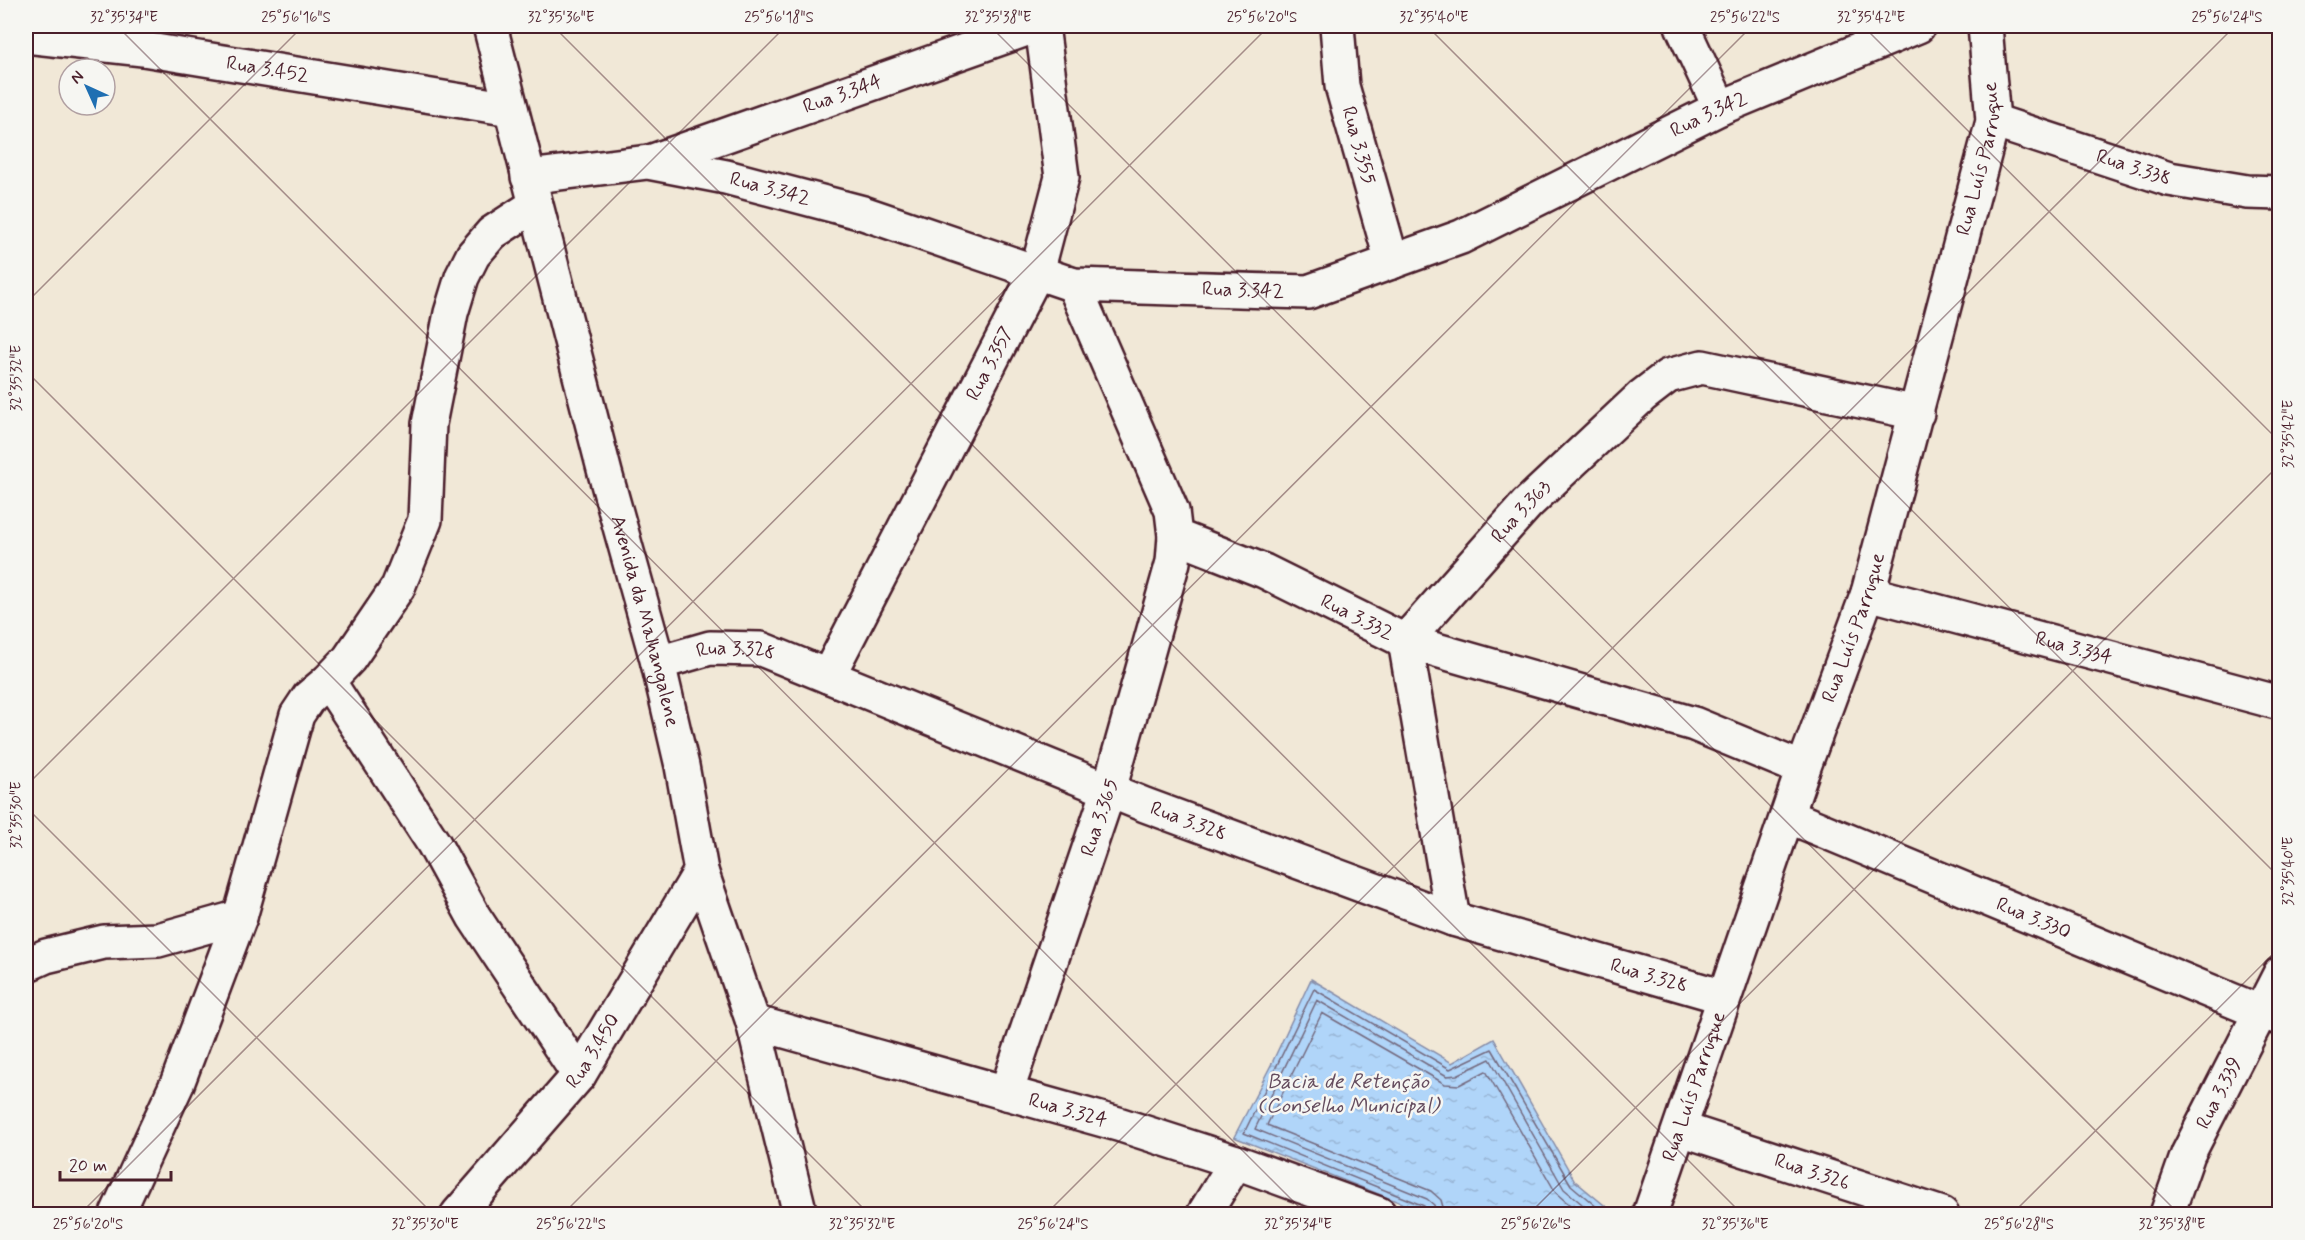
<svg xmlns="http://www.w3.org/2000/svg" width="2305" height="1240" font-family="Mynerve,sans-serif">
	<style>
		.water { fill: url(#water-ripples); stroke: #878ca7; stroke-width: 1.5 }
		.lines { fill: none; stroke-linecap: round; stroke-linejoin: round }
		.shore { stroke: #73687d; stroke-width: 1.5 }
		.minor-casing { stroke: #4a1f2b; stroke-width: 38 }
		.minor { stroke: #f6f6f2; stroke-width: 33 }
		.ticks { fill: none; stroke: #4a1f2b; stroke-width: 1.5; stroke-opacity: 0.45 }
		.labels { text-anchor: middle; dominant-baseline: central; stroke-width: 5; stroke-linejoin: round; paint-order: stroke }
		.street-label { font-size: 20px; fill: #4a1f2b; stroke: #f6f6f2 }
		.water-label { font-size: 21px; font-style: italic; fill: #644c5e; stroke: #f6f6f2 }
		.neatline { fill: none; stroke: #4a1f2b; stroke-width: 2 }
		.ticks-label { font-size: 15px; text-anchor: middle; fill: #4a1f2b }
	</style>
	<defs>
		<pattern id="water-ripples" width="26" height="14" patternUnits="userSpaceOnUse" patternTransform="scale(1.5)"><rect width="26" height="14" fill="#b0d5f9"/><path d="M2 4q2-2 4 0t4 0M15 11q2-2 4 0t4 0" fill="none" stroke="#99b6d6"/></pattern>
	</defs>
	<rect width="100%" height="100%" fill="#f1e8d7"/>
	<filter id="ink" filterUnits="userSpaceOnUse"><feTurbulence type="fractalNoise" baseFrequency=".0167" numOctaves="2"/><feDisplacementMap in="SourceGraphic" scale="12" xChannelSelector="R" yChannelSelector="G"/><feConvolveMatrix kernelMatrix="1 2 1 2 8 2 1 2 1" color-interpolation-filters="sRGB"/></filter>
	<g filter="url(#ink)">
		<polygon class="water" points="1311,979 1452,1063 1494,1039 1575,1181 1615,1214 1429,1214 1234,1137 1272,1063"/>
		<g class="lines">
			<g class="shore">
				<polyline points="1428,1214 1424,1206 1244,1133 1314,989 1450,1069 1492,1049 1571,1185 1605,1214"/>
				<polyline points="1436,1214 1434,1205 1427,1199 1255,1129 1317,1000 1447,1076 1457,1075 1490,1059 1564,1189 1594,1214"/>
				<polyline points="1445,1214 1441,1200 1431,1191 1267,1125 1322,1013 1445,1084 1459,1085 1486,1071 1556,1193 1580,1214"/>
			</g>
			<defs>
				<g id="minor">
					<path id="s1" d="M490 26 605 473 658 663 682 766 701 871 753 1022 800 1214"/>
					<path id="s2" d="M1337 26 1342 86 1392 262"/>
					<polyline points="1682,26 1720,108"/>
					<path id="s3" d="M26 36 143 49 511 109"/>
					<path id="s4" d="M1993 121 2169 179 2247 192 2280 193"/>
					<path id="s5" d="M650 162 1035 26"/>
					<path id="s6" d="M528 177 648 162 726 177 863 213 1074 285 1308 292 1461 237 1720 108 1918 26"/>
					<path id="s7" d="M1074 285 1172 511 1175 536 1264 571 1405 641 1694 724 1803 769"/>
					<path id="s8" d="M1868 593 2280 703"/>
					<path id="s9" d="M658 663 710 648 761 649 1145 805 1453 919 1724 997"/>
					<path id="s10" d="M828 676 1037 272 1062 177 1042 26"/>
					<polyline points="328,681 349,659 398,587 425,520 429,424 451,313 462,277 473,255 492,233 535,205"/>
					<path id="s11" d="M1788 816 2260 1012 2280 1018"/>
					<path id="s12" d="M1453 919 1405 641 1527 504 1642 396 1668 376 1702 367 1917 413"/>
					<polyline points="26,965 46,956 104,942 158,940 240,917"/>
					<path id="s13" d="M753 1022 1118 1124 1236 1162 1379 1214"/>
					<path id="s14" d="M1006 1093 1109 790 1173 562 1175 536"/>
					<path id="s15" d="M1681 1129 1942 1214"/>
					<polyline points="117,1214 177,1084 240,917 297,715 309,697 328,681 434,844 474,917 579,1075"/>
					<path id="s16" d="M458 1214 579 1075 701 871"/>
					<polyline points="1204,1214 1236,1162"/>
					<path id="s17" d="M1650 1214 1803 769 1868 593 1993 121 1985 26"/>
					<path id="s18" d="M2167 1214 2188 1154 2280 974"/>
				</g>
			</defs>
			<use href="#minor" class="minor-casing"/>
			<use href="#minor" class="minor"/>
		</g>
	</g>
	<path class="ticks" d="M117 26 1306 1214M553 26 1742 1214M990 26 2179 1214M1427 26 2280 878M1863 26 2280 442M26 303 303 26M26 371 869 1214M26 786 786 26M26 807 433 1214M80 1214 1269 26M563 1214 1752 26M1046 1214 2235 26M1529 1214 2280 464M2012 1214 2280 947"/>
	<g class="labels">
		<g class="street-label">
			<text stroke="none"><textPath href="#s3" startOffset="244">Rua 3.452</textPath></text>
			<text stroke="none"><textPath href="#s5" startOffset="204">Rua 3.344</textPath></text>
			<text stroke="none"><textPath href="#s6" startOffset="1238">Rua 3.342</textPath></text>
			<text stroke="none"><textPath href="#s2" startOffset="122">Rua 3.355</textPath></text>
			<text stroke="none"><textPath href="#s17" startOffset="1107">Rua Luís Parruque</textPath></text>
			<text stroke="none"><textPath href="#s4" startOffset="148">Rua 3.338</textPath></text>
			<text stroke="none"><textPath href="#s6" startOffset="246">Rua 3.342</textPath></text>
			<text stroke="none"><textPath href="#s6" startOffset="734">Rua 3.342</textPath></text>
			<text stroke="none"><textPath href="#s10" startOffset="352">Rua 3.357</textPath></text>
			<text stroke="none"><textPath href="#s12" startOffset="456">Rua 3.363</textPath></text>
			<text stroke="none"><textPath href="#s7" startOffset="471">Rua 3.332</textPath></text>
			<text stroke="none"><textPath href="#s1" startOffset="615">Avenida da Malhangalene</textPath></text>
			<text stroke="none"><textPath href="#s17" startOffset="621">Rua Luís Parruque</textPath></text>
			<text stroke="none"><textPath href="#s8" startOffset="213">Rua 3.334</textPath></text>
			<text stroke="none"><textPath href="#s9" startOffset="80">Rua 3.328</textPath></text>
			<text stroke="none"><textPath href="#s14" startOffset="291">Rua 3.365</textPath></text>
			<text stroke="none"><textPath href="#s9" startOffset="566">Rua 3.328</textPath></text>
			<text stroke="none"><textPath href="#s11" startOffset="266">Rua 3.330</textPath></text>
			<text stroke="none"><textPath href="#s9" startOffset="1052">Rua 3.328</textPath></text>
			<text stroke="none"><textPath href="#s16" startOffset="212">Rua 3.450</textPath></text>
			<text stroke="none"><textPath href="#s17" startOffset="135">Rua Luís Parruque</textPath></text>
			<text stroke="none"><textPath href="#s18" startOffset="132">Rua 3.339</textPath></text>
			<text stroke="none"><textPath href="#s13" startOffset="327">Rua 3.324</textPath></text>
			<text stroke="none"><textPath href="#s15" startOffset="138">Rua 3.326</textPath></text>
		</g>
		<g class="water-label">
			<text x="1348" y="1082">Bacia de Retenção<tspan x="1348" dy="24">(Conselho Municipal)</tspan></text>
		</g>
	</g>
	<rect width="2305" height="1240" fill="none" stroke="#f6f6f2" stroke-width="66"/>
	<g transform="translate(87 87) rotate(315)"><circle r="28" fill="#f6f6f2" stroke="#b1a0a2" stroke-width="1.5"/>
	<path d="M0-4.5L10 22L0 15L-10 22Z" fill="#1f6fb2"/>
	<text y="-9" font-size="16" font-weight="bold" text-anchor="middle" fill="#4a1f2b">N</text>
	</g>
	<path d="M60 1171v9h111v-9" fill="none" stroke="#4a1f2b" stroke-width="3"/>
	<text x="69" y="1171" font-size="18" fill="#4a1f2b" stroke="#f6f6f2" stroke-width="4.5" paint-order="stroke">20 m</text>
	<rect x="33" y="33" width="2239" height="1174" class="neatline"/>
	<g class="ticks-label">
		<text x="124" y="22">32°35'34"E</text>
		<text x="296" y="22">25°56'16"S</text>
		<text x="561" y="22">32°35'36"E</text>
		<text x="779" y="22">25°56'18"S</text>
		<text x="998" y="22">32°35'38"E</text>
		<text x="1262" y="22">25°56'20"S</text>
		<text x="1434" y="22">32°35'40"E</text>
		<text x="1745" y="22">25°56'22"S</text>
		<text x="1871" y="22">32°35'42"E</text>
		<text x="2227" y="22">25°56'24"S</text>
		<text transform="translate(16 378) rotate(-90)" y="5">32°35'32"E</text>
		<text transform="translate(2288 434) rotate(-90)" y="5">32°35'42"E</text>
		<text transform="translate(16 815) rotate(-90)" y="5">32°35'30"E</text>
		<text transform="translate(2288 871) rotate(-90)" y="5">32°35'40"E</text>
		<text x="88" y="1229">25°56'20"S</text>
		<text x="425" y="1229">32°35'30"E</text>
		<text x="571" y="1229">25°56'22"S</text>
		<text x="862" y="1229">32°35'32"E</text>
		<text x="1053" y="1229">25°56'24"S</text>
		<text x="1298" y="1229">32°35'34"E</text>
		<text x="1536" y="1229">25°56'26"S</text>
		<text x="1735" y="1229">32°35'36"E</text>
		<text x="2019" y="1229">25°56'28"S</text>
		<text x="2172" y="1229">32°35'38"E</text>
	</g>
</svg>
